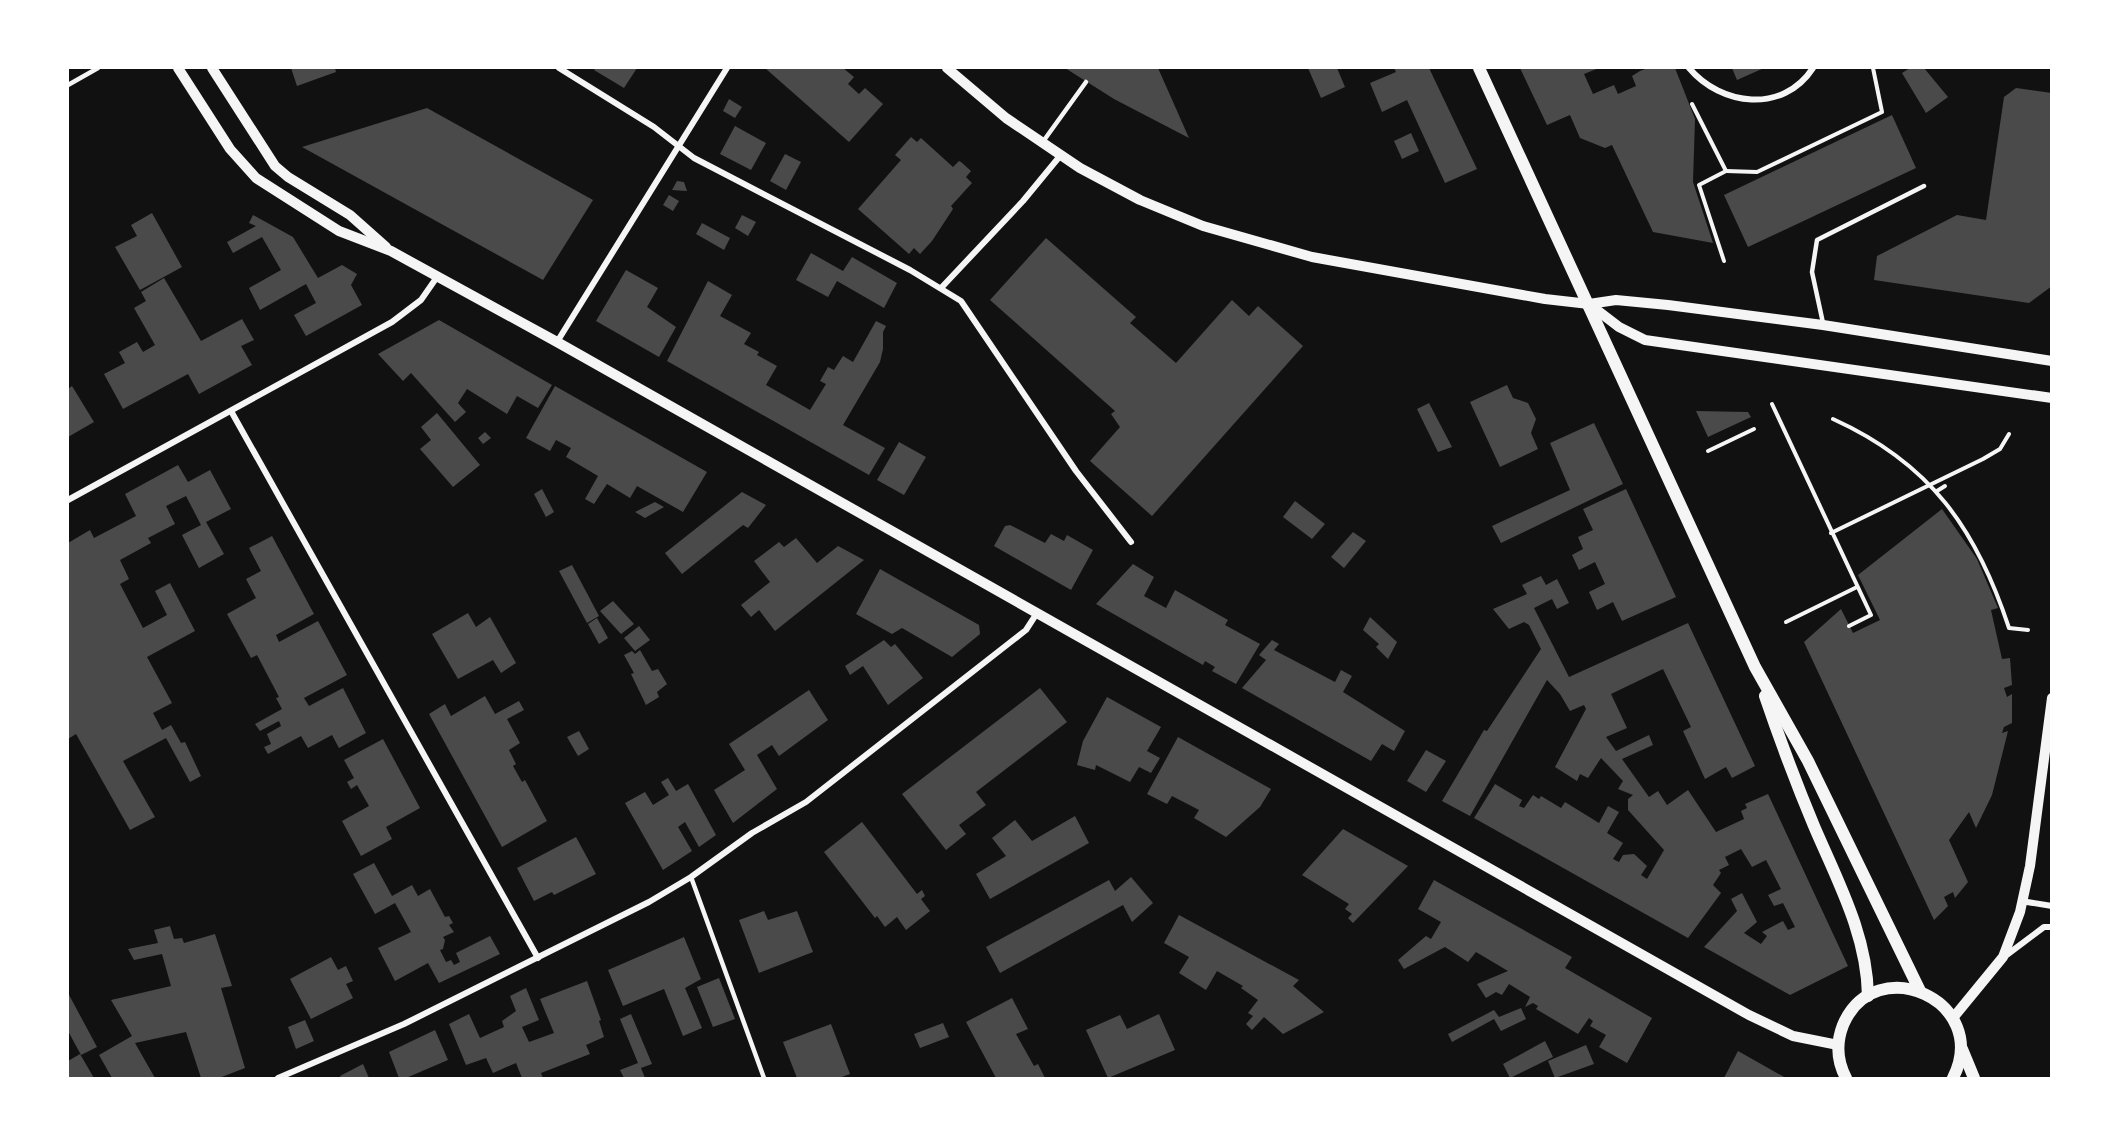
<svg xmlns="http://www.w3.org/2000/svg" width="2119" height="1146" font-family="'Fira Sans Condensed',sans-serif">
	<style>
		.building { fill: #4a4a4a }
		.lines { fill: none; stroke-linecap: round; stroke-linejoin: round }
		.path { stroke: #f5f5f5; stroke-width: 4 }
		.service { stroke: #f5f5f5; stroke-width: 4.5 }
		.minor { stroke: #f5f5f5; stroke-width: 6 }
		.tertiary { stroke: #f5f5f5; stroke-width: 10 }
		.secondary { stroke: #f5f5f5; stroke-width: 12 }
	</style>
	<rect width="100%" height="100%" fill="#111"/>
	<g class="building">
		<polygon points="291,68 335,68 336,72 297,86"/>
		<polygon points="596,68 637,68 624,88 594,70"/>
		<polygon points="765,68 843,68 854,77 848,84 859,94 865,88 883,104 849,142"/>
		<polygon points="1065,68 1158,68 1189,138 1114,99"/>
		<polygon points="1308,68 1337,68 1345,87 1321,98"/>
		<polygon points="1394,68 1429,68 1477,169 1445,183 1407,100 1382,112 1370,83 1396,72"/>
		<polygon points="1520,68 1599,68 1584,74 1593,94 1614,85 1618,94 1636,86 1632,76 1640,71 1648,68 1675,68 1695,119 1693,182 1713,243 1653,232 1612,145 1605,148 1580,138 1570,115 1547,125"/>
		<polygon points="1732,68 1764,68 1737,80"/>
		<polygon points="1910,68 1924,68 1948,97 1926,113 1902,73"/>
		<polygon points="2016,88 2052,93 2052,286 2029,303 1874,280 1877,256 1957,215 1986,220 2004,97"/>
		<polygon points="729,99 742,107 735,118 723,111"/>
		<polygon points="427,108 593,200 543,280 302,147"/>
		<polygon points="1892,115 1916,168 1748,247 1724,195"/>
		<polygon points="735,126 766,143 751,170 720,154"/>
		<polygon points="1411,133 1419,151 1402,159 1394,141"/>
		<polygon points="911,137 917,142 921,138 953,167 959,161 961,162 971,171 966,177 972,183 951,206 953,209 932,241 920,254 914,248 909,254 858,209 901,160 895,155"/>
		<polygon points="785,154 801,162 786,190 770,181"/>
		<polygon points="677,181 684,182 687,191 672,190"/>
		<polygon points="669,195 679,201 673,211 663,205"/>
		<polygon points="152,213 182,267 140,290 115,247 137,236 131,225"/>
		<polygon points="253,215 293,237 318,278 342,265 357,274 351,285 362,305 306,336 294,315 316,303 306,284 260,310 249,288 281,270 262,237 233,253 227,242 256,226 249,223"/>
		<polygon points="742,215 756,222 748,236 735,228"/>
		<polygon points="702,223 730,238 724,250 696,234"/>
		<polygon points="1046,238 1136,317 1130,323 1176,363 1232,300 1249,316 1258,306 1303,346 1152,516 1090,461 1120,427 1111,414 1115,411 990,300"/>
		<polygon points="811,253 843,271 852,257 897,283 884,308 837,281 828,297 796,280"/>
		<polygon points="626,270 658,288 647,307 676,327 659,357 596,321"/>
		<polygon points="164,278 201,341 242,319 254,340 241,346 252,365 199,394 188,374 123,409 104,374 125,363 119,352 137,342 143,352 155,345 134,308 146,301 141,292"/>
		<polygon points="708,281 732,295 720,316 751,333 744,344 759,352 757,355 777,366 766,385 810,410 826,384 820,381 828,367 834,370 843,356 853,362 876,321 886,326 883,332 883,349 880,362 843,425 885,448 869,475 667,361"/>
		<polygon points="439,320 552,385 538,408 517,396 507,414 467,389 458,403 466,412 455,422 411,373 403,381 378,354"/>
		<polygon points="1507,385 1513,398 1528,403 1536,419 1531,433 1538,449 1500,467 1470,402"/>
		<polygon points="72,386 94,422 68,437 68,389"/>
		<polygon points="555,386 707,472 683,512 637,486 630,498 607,484 594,504 585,499 598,476 566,457 571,448 556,440 550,451 526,438"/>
		<polygon points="1429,403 1452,447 1438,452 1417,409"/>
		<polygon points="1696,411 1748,412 1751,417 1708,437"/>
		<polygon points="437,413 480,465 453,487 420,449 431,440 421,427"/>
		<polygon points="1594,423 1623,484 1501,543 1492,526 1570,490 1550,443"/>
		<polygon points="485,432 491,438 483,444 478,438"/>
		<polygon points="899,442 926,457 904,495 877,480"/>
		<polygon points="178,465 188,482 210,470 231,509 206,522 224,554 199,568 182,535 201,525 186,496 166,506 175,524 148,538 151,543 120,560 129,579 120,584 143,628 167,615 155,591 170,583 195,631 147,657 172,703 153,713 162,730 171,725 181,743 185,742 201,776 190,782 166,738 123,761 155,817 130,830 76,734 68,739 68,543 90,530 94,538 136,516 125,494"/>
		<polygon points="542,489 554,512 546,517 534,494"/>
		<polygon points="1626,489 1676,597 1622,621 1613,602 1597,610 1589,592 1605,584 1595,562 1579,570 1572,555 1583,549 1578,537 1593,530 1583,509"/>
		<polygon points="742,492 766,505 748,528 743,525 682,574 665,553"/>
		<polygon points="1295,501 1325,524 1312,539 1283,517"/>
		<polygon points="655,502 664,507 645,518 635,512"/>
		<polygon points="1942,509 1977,559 1998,608 1991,610 2002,659 2010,658 2012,685 2004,688 2007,697 2012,694 2012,723 2004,727 2002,733 2008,731 1992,795 1976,828 1969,812 1949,840 1968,882 1955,898 1953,892 1944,897 1948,906 1934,920 1804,642 1841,609 1853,633 1880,620 1858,575"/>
		<polygon points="1010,525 1045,543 1051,534 1064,541 1067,535 1093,550 1071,590 994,546 1005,526"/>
		<polygon points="1353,532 1366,541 1344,568 1331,557"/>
		<polygon points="272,536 314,614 276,635 279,642 318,621 347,675 304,698 309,706 343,688 366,733 339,748 332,735 308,748 301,736 268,754 264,747 271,744 267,734 281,726 279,721 260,731 255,724 282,709 276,698 279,697 257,655 251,658 227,614 256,598 246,579 261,571 249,548"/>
		<polygon points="796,538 817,563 838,546 864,560 775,631 759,610 751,617 741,605 770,582 754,561 779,542 784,547"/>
		<polygon points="1133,564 1154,577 1144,596 1166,608 1175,590 1228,620 1225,625 1260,644 1236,684 1212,671 1215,667 1205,661 1203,665 1096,604"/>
		<polygon points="572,565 599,616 587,623 559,571"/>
		<polygon points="880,569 979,625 980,634 952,657 902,628 892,634 856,614"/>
		<polygon points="1541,576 1546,585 1557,579 1569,603 1557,609 1552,599 1534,608 1569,677 1688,623 1755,766 1732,778 1726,767 1705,779 1683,731 1691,727 1663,669 1611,694 1627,728 1606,737 1616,751 1649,735 1653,745 1622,759 1649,797 1658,791 1667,805 1688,790 1716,832 1744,819 1741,811 1747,808 1745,804 1768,794 1848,966 1790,995 1704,947 1737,911 1731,899 1742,893 1757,922 1744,933 1761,944 1767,936 1762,932 1783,921 1788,930 1795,927 1783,903 1774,906 1768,895 1781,889 1766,860 1752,867 1741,849 1725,857 1729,865 1719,870 1721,873 1713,885 1721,893 1688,938 1474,818 1495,784 1522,800 1519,806 1524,808 1533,795 1539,799 1541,796 1561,808 1565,802 1599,823 1608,806 1619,812 1607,833 1623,843 1613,859 1619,862 1623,855 1634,854 1647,866 1641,875 1647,879 1664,850 1628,810 1628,799 1633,795 1618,789 1623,781 1601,758 1588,778 1580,774 1577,781 1555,767 1586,709 1584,705 1570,711 1560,694 1547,680 1470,816 1442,801 1484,730 1487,731 1541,649 1529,625 1524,622 1509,629 1493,609 1527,594 1522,585"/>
		<polygon points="613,601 634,624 621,634 600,611"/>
		<polygon points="468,613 476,627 490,617 516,663 501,673 493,660 458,679 432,634"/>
		<polygon points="1370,617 1397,642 1388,659 1376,647 1379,644 1363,630"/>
		<polygon points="597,618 608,638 599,644 588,624"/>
		<polygon points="639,626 650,640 635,651 624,638"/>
		<polygon points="884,640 891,647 895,644 923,678 888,705 863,666 850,675 845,666"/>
		<polygon points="1272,640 1279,644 1274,650 1335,682 1341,670 1352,676 1343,692 1405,731 1394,751 1382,744 1371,761 1242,688 1266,660 1259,655"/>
		<polygon points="640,650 652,671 658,669 667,684 657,692 659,697 646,705 631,674 634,673 624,655 632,651 635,654"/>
		<polygon points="1040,688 1067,722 976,792 986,805 959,825 966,834 946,850 902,794"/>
		<polygon points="809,690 828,720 779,756 772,745 757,755 777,789 733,823 714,790 745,770 729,744"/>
		<polygon points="485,696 495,714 519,701 524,710 507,719 520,743 509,750 516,764 513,766 522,782 525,780 547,821 502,847 429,714 445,704 451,716"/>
		<polygon points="1107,697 1161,727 1147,751 1160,758 1151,773 1139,767 1130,782 1096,765 1095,770 1077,765 1083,741"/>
		<polygon points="579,731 589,749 578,756 567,737"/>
		<polygon points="1178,737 1271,789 1260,807 1226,837 1194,818 1199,810 1172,796 1167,804 1147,794"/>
		<polygon points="383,739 420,808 386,827 392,839 361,856 342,821 369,806 357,785 351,789 347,782 354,778 344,760"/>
		<polygon points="1426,750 1446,761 1426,792 1407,781"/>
		<polygon points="668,778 676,791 688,784 716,835 699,847 685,822 678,827 692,851 663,870 625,803 645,792 653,805 669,795 661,782"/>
		<polygon points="1075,816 1089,843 990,899 976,874 1006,856 992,838 1015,820 1032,841"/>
		<polygon points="862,822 917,894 922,890 925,896 921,899 930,911 906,930 897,917 885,927 877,916 875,918 824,852"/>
		<polygon points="1343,829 1408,866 1353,923 1348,918 1352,914 1345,909 1349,904 1302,875"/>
		<polygon points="576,837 596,874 554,895 552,892 534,901 517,868"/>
		<polygon points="374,863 392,896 412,885 418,896 430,889 445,917 449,916 453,923 449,925 454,932 443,937 445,940 443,949 440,950 446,962 451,960 454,965 460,962 456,953 490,936 500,954 439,983 428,963 395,981 378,948 411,932 395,903 375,914 353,874"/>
		<polygon points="1131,877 1153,903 1132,922 1123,905 1000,973 986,947 1109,880 1115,891"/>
		<polygon points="1434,880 1572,957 1565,968 1652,1018 1627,1063 1599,1047 1606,1035 1590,1026 1593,1021 1589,1018 1578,1034 1536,1009 1538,1006 1533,1003 1525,1007 1530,997 1509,984 1502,995 1496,992 1486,998 1477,984 1508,971 1476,952 1468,962 1445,947 1404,969 1398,960 1426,936 1431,939 1441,922 1418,909"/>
		<polygon points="764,911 768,920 797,911 813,952 759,973 739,920"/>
		<polygon points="1179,915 1299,980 1293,986 1324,1012 1283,1034 1264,1017 1252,1030 1246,1024 1253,1016 1248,1013 1258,1000 1241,988 1243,986 1217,971 1206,990 1179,973 1189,957 1164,943"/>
		<polygon points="170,926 174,939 182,938 184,943 215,934 232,986 221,988 245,1068 219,1078 201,1078 186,1032 135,1043 155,1078 112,1078 99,1055 132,1036 111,1000 171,986 162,954 134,960 128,949 158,943 154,930"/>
		<polygon points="684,937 701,979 685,988 702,1028 683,1036 664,989 623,1006 608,970"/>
		<polygon points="331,957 338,970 346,966 353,981 346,984 353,998 311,1019 290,979"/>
		<polygon points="719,978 735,1019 713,1027 697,987"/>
		<polygon points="587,981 601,1020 599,1021 604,1037 586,1045 590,1054 541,1073 543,1078 522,1078 516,1063 493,1073 486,1058 466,1065 449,1024 469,1014 480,1038 504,1027 502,1021 516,1011 510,996 526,988 539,1020 522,1027 529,1042 554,1033 540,999"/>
		<polygon points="68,993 97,1047 81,1055 68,1031"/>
		<polygon points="1012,998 1028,1029 1016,1034 1034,1066 1038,1064 1045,1078 996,1078 966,1022"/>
		<polygon points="1521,1008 1526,1019 1501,1031 1494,1019 1452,1042 1448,1034 1494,1010 1499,1017"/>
		<polygon points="631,1014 652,1064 641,1068 645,1078 624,1078 620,1070 638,1063 620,1019"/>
		<polygon points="1159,1014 1175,1050 1108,1078 1086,1030 1120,1015 1127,1029"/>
		<polygon points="305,1020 314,1041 296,1049 288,1027"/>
		<polygon points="943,1023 949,1037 920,1048 914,1034"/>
		<polygon points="831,1024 850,1074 839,1078 797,1078 783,1042"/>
		<polygon points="435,1030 448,1060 406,1078 399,1078 389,1052"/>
		<polygon points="1545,1041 1553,1057 1510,1078 1503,1064"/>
		<polygon points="1586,1045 1594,1064 1555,1078 1548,1061"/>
		<polygon points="1738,1051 1786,1078 1724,1078"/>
		<polygon points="80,1054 94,1078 68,1078 68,1061"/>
		<polygon points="363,1064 369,1078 341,1078 340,1076"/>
	</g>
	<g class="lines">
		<g class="path">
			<polyline points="1692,104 1726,171 1699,185 1724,261"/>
			<polyline points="1726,171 1757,172 1882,112 1873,68"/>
			<polyline points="1772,404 1871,615 1849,626"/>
			<path d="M1833 419C1930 463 1976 528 2009 628L2028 630"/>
			<polyline points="1708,451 1754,429"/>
			<polyline points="1937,491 1945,486"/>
			<polyline points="1831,533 1983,459 2000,449 2009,434"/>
			<polyline points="1786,622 1857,587"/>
		</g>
		<g class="service">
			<polyline points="68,85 98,68"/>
			<polyline points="1042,143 1086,82"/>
			<polyline points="1823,323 1812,272 1817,240 1924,186"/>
			<polyline points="691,877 764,1078"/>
		</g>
		<g class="minor">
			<polyline points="559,68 654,127 694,158 910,270 961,301 1076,471 1131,542"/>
			<path d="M1689 68C1721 106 1783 114 1813 68"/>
			<polyline points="942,287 1023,201 1060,156"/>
			<polyline points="557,342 727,68"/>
			<polyline points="231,411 538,958"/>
			<polyline points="68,500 392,322 421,300 437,277"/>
			<polyline points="2021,901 2052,906"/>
			<polyline points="2004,957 2044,927 2052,927"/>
			<polyline points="278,1078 404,1024 649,902 691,877 752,833 806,802 1026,630 1037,613"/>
		</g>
		<g class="tertiary">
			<polyline points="178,68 230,149 256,178 339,231 391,251 557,342 1749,1015 1793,1036 1838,1045"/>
			<polyline points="212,68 275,166 288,177 350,215 386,247"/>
			<polyline points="947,68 1006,118 1080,168 1140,200 1203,226 1312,257 1545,299 1589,304 1616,300 1668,305 1823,325 2052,361"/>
			<polyline points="1589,304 1619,327 1645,340 2052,398"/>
			<polyline points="1953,1018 2003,957 2020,912 2030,866 2052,698"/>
		</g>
		<g class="secondary">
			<polyline points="1479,68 1755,667 1808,761 1920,991"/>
			<path d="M1765 696C1780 740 1796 783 1814 826 1838 882 1867 935 1868 996"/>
			<polyline points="1962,1049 1974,1078"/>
			<path d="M1846 1078C1837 1061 1836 1043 1843 1025 1875 949 1992 1001 1953 1078"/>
		</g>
	</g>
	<rect width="2119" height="1146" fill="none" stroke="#ffffff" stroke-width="138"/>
</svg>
